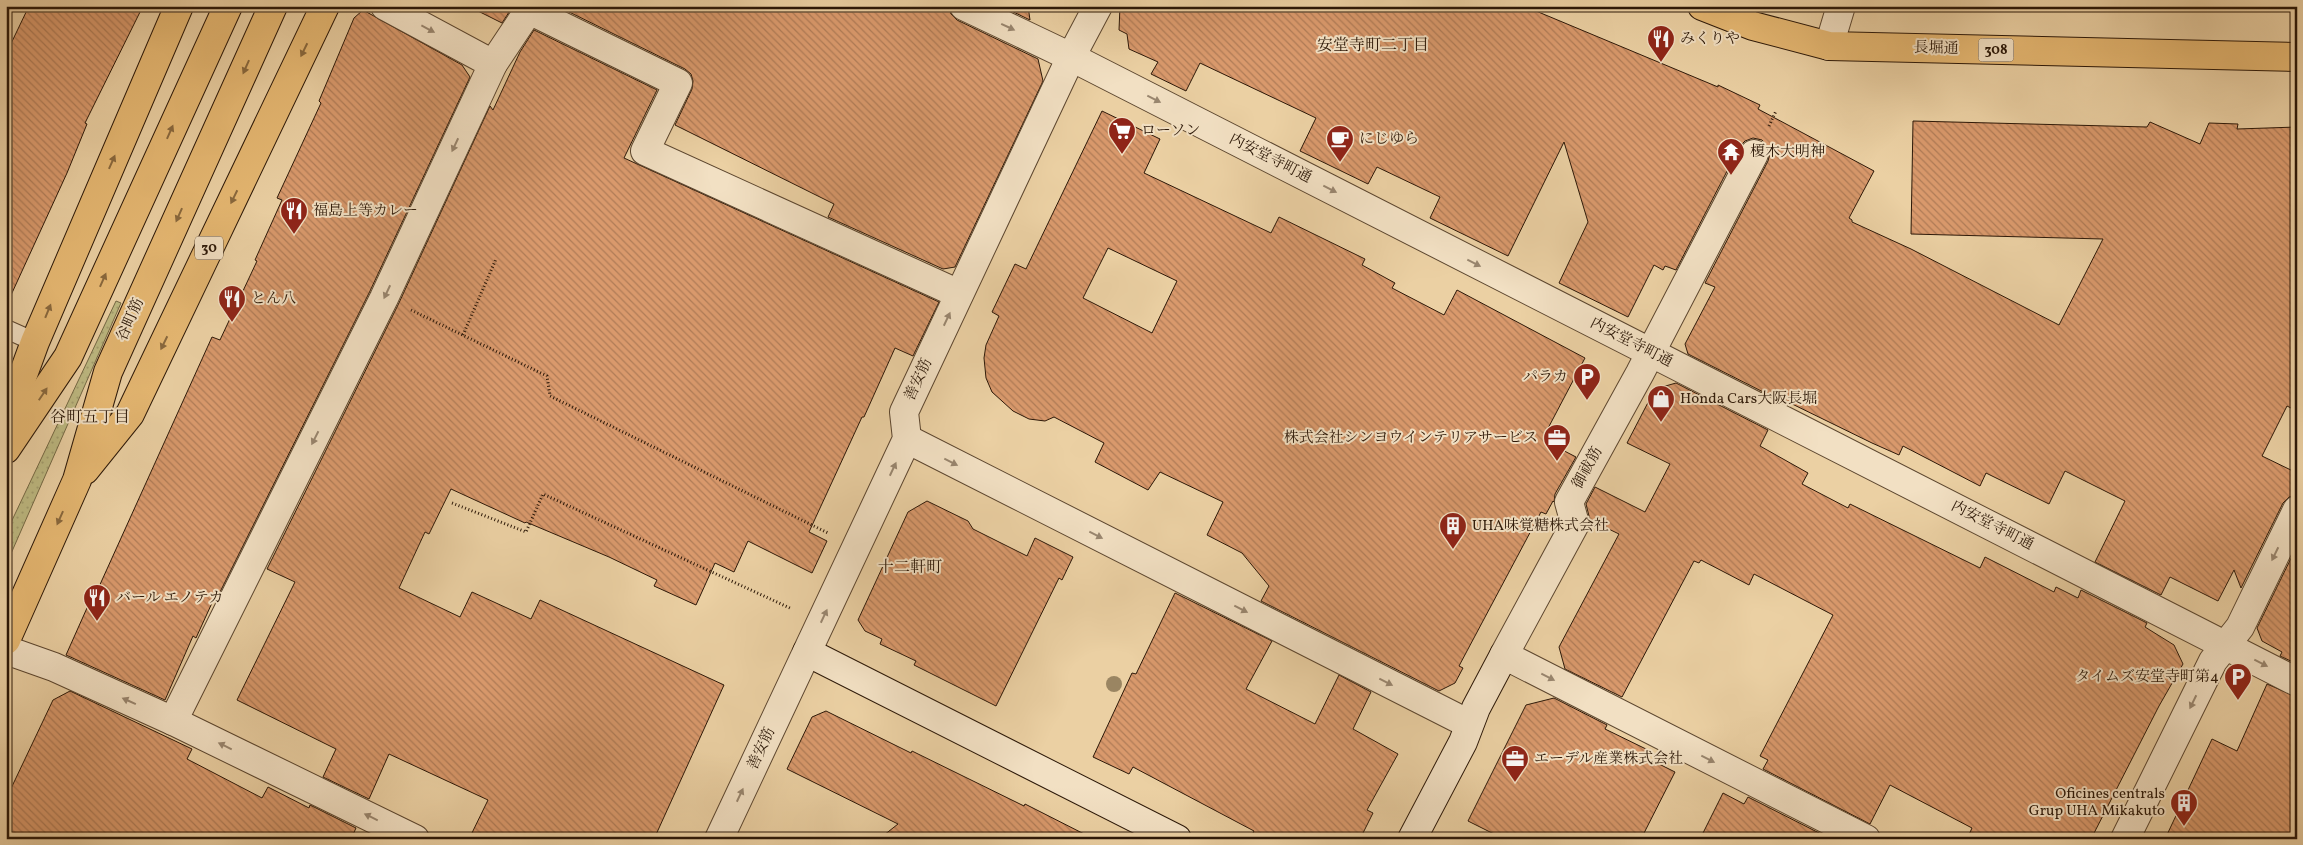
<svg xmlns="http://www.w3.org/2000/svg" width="2303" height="845" font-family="Vollkorn,'Noto Serif JP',serif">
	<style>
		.grass { fill: url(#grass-dots); stroke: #746844 }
		.building { fill: url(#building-back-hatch); stroke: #2c1808; fill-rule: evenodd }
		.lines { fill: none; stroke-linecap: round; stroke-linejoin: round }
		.lane-casing { stroke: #5c462f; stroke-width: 20 }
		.street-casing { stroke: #5c462f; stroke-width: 30 }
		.secondary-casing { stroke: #2c1808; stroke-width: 30 }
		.primary-casing { stroke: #2c1808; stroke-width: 30 }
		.highway-casing { stroke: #2c1808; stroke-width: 30 }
		.path { stroke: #2c1808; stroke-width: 3; stroke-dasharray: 1 2.5; stroke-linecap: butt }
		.lane { stroke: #f2e0c3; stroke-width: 18 }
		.street { stroke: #f2e0c3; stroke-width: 28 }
		.secondary { stroke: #f2e0c3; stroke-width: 28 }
		.primary { stroke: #e6b872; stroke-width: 28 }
		.highway { stroke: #e6b872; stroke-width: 28 }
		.tree { fill: #9a8562 }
		.oneway { fill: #99866f }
		.oneway2 { fill: #89683d }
		.labels { text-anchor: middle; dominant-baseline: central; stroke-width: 4; stroke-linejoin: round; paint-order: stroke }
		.shield { fill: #f2e0c3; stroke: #675440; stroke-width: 1 }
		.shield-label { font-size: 14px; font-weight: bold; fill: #2c1808 }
		.poi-label { font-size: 15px; fill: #2c1808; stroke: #f2e0c3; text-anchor: start }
		.street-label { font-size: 15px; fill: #2c1808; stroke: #f2e0c3 }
		.neighbourhood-label { font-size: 16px; fill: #2c1808; stroke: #f2e0c3 }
	</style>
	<defs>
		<pattern id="grass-dots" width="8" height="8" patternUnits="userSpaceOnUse" patternTransform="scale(1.25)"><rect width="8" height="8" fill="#bdb981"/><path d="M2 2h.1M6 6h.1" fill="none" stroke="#a39e6e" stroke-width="1.8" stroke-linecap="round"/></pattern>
		<pattern id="building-back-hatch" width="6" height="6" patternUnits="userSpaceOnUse" patternTransform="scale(1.25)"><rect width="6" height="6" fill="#d9996c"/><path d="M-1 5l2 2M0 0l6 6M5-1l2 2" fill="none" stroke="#b07c57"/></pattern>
	</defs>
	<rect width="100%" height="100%" fill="#ebd0a3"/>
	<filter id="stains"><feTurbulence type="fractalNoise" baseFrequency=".004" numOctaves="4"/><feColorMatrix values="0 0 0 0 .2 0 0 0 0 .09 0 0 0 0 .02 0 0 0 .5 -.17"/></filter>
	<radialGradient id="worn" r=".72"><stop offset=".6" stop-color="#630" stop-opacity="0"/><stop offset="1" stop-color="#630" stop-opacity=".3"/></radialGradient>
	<polygon class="grass" points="116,301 121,303 6,565 6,533"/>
	<g class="building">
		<polygon points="29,6 143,6 85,123 87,124 67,173 6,306 6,54"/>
		<polygon points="468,6 513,6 502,23"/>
		<polygon points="557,6 949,6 951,14 957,20 1038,59 1043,81 955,267 943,269 828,217 834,204 675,125 692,89 693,81 691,74 685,69"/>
		<polygon points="1001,6 1028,6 1030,20"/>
		<polygon points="1120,6 1524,6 1718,87 1718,85 1760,105 1758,109 1874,171 1849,218 1852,220 1852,222 1911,249 2059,325 2103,239 1911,234 1913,121 2147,127 2150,122 2200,144 2209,123 2238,124 2237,129 2297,127 2297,411 2287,406 2262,456 2297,473 2297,495 2289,497 2283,503 2241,588 2234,570 2218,601 2170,577 2161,595 2095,562 2125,501 2065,471 2049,504 1986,473 1980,486 1903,446 1899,455 1872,443 1784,400 1783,402 1688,354 1685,344 1715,287 1705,283 1768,161 1770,153 1767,146 1762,140 1753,138 1745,141 1740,146 1676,270 1665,266 1663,270 1654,265 1628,317 1559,283 1588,222 1564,142 1508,256 1430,218 1440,197 1377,167 1368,184 1300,151 1316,118 1200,63 1186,91 1151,74 1158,62 1129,49 1127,34 1119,30"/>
		<polygon points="363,10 462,65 470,77 370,291 219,594 217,592 196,638 193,636 165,700 66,655 91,599 93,600 212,337 220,340 257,261 255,260 282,200 277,198 321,103 319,101 354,18"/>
		<polygon points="534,30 657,90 624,158 939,302 913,356 895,348 864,417 862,417 809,532 827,541 812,573 748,541 734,572 715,563 696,605 654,586 657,580 609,557 526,522 525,523 451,489 429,534 425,532 399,588 460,617 472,592 531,619 540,600 724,685 654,839 469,839 488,800 389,754 369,799 323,777 336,749 237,700 295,582 267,569 398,305 490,106 493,110 520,52"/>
		<path d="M1102 111 1160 139 1144 173 1271 233 1279 217 1365 259 1362 265 1395 283 1392 288 1444 315 1457 290 1585 358 1545 434 1548 436 1545 441 1576 457 1555 494 1554 502 1553 501 1546 514 1541 512 1459 666 1463 668 1455 683 1439 691 1261 601 1269 586 1242 553 1207 535 1223 502 1160 472 1148 490 1095 462 1104 443 1054 417 1045 421 1029 419 1013 411 992 392 986 378 984 358 986 345 999 316 992 312 1015 264 1026 269ZM1108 248 1177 281 1152 333 1083 298Z"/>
		<polygon points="1676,383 1768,430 1760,446 1808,473 1802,484 1848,508 1850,504 1980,568 1985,557 2054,592 2056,587 2078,598 2081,590 2147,623 2145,627 2174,645 2183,664 2159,706 2091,839 1967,839 1972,828 1890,785 1870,824 1763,769 1768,760 1760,756 1833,615 1754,574 1749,585 1701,560 1699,563 1694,561 1622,697 1565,669 1559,647 1619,534 1590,520 1586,504 1595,487 1645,512 1670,464 1627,443 1655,389"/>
		<polygon points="927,501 968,521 973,529 1027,556 1035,538 1073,557 1062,580 1059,578 996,706 914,665 916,661 880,644 882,639 865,631 858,620 908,512"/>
		<polygon points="2297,546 2297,664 2280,656 2282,652 2262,641 2257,628"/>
		<polygon points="1175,593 1272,641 1246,689 1315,724 1339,675 1371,692 1353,729 1398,754 1367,810 1373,813 1360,839 1250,839 1254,831 1133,767 1129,774 1093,757 1132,673 1136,674"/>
		<polygon points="2267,684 2297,697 2297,839 2165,839 2212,739 2237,751"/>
		<polygon points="70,691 192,749 187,759 262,798 268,787 309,808 310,805 356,828 351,839 6,839 6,799 53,700"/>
		<polygon points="1554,698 1607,725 1605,729 1648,750 1645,757 1675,772 1641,839 1504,839 1468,821 1526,705"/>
		<polygon points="826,711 911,753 912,751 1024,806 1025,804 1094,839 879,839 898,824 787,769 812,717"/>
		<polygon points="1723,793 1744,804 1748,797 1831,839 1700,839"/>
	</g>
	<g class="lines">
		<defs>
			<polyline id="lane" points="6,329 35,342"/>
			<g id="street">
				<polyline points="964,6 1071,57 2297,682"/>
				<polyline points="1829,46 1841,6"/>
				<polyline points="493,64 529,10 678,83 645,151 959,294"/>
				<polyline points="1754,154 1640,373 1569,502 1575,524 1504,655 1866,839"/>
				<polyline points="907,439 1469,724"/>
				<polyline points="6,650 54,667 173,721 415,839"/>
				<polyline points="173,721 384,298 493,64 385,6"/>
				<polyline points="719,839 907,439 904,412 1071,57 1098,6"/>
				<polyline points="2125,839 2213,661 2240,627 2297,510"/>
			</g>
			<g id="secondary">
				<polyline points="807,652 1177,839"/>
				<polyline points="1412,839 1463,742 1476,708 1504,655"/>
			</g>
			<g id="primary">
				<polyline points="7,436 20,383 35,342 179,6"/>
				<polyline points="6,449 68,357 228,6"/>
				<polyline points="85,470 130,414 325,6"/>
				<polyline points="6,640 77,480 108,372 273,6"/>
			</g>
			<polyline id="highway" points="1702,6 1753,26 1829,46 2297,57"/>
		</defs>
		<use href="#lane" class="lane-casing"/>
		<use href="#street" class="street-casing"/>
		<use href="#secondary" class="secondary-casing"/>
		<use href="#primary" class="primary-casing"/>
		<use href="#highway" class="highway-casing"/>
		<g class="path">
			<polyline points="1769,126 1776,111"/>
			<polyline points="411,310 547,376 550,396 828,533"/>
			<polyline points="463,335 496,259"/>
			<polyline points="452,503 526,532 543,494 792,609"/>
		</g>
		<use href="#lane" class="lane"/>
		<use href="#street" class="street"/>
		<use href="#secondary" class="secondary"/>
		<use href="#primary" class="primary"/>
		<use href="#highway" class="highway"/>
	</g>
	<circle class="tree" cx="1114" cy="684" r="8"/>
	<defs><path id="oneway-solid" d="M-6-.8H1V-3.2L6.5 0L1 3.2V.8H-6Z" transform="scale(1.25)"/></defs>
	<g class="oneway">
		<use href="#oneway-solid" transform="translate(1008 27) rotate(25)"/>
		<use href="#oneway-solid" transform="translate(428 29) rotate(28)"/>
		<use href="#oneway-solid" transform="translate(1154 99) rotate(27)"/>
		<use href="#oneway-solid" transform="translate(455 145) rotate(115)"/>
		<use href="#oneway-solid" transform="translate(1330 189) rotate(27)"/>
		<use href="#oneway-solid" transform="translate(1474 263) rotate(27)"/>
		<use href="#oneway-solid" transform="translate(387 292) rotate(115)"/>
		<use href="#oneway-solid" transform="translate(947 319) rotate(-65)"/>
		<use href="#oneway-solid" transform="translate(315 438) rotate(117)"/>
		<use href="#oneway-solid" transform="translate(951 462) rotate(27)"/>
		<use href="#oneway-solid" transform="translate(893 469) rotate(-65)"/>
		<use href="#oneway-solid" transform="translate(1096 535) rotate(27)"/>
		<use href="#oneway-solid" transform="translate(2275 554) rotate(116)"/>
		<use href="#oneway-solid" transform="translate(1241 609) rotate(27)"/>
		<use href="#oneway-solid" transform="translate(824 616) rotate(-65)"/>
		<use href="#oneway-solid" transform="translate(2261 663) rotate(27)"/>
		<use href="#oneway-solid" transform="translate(1548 677) rotate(27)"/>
		<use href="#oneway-solid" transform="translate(1386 682) rotate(27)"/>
		<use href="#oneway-solid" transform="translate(129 701) rotate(-156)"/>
		<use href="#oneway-solid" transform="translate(2193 702) rotate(116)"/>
		<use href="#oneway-solid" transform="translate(225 746) rotate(-154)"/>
		<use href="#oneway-solid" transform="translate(1708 759) rotate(27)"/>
		<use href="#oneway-solid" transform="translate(740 795) rotate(-65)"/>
		<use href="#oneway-solid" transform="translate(371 817) rotate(-154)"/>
	</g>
	<g class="oneway2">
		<use href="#oneway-solid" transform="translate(304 50) rotate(116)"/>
		<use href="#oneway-solid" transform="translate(246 67) rotate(114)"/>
		<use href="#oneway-solid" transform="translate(170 132) rotate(-66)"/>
		<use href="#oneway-solid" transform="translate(112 162) rotate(-66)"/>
		<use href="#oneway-solid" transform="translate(234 197) rotate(116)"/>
		<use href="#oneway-solid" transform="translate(179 215) rotate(114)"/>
		<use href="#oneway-solid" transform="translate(103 280) rotate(-66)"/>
		<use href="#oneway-solid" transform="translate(48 311) rotate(-68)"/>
		<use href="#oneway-solid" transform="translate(164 343) rotate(116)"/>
		<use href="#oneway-solid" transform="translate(43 394) rotate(-56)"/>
		<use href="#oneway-solid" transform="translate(60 518) rotate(114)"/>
	</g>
	<defs>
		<symbol id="restaurant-pin" viewBox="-11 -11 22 30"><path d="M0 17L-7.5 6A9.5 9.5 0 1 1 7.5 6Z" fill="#8f2418" stroke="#f2e0c3"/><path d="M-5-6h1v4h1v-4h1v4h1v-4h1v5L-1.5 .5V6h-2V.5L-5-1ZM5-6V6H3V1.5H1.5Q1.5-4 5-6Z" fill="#fff"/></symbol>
		<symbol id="supermarket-pin" viewBox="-11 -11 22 30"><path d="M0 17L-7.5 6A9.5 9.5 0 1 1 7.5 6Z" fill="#8f2418" stroke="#f2e0c3"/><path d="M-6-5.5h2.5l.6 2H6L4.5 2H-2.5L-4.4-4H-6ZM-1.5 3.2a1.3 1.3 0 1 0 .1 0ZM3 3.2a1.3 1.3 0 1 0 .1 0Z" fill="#fff"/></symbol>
		<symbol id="cafe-pin" viewBox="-11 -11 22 30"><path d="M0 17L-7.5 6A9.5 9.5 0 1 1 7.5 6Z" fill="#8f2418" stroke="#f2e0c3"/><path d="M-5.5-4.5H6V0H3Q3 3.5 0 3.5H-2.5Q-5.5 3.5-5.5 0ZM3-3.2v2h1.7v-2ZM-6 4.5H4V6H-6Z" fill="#fff"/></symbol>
		<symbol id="temple-pin" viewBox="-11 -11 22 30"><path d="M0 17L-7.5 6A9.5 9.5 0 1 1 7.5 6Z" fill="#8f2418" stroke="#f2e0c3"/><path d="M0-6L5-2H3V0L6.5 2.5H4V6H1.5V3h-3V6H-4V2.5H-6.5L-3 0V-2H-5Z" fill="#fff"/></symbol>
		<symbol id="parking-pin" viewBox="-11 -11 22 30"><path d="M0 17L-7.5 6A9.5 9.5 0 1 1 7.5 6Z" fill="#8f2418" stroke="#f2e0c3"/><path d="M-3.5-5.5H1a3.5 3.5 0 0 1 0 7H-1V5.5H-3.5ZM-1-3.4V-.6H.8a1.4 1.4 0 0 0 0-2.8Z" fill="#fff"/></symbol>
		<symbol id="shop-pin" viewBox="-11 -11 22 30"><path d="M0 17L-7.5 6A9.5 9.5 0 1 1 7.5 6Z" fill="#8f2418" stroke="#f2e0c3"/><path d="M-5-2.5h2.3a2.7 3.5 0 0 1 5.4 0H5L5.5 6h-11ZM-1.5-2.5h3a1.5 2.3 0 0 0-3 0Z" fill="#fff"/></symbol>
		<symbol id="office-pin" viewBox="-11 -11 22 30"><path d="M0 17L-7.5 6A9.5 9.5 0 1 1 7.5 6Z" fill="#8f2418" stroke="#f2e0c3"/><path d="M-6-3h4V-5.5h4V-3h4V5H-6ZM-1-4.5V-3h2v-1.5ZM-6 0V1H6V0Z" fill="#fff"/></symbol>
		<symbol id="building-pin" viewBox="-11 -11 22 30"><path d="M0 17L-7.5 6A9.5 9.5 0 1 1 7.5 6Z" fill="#8f2418" stroke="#f2e0c3"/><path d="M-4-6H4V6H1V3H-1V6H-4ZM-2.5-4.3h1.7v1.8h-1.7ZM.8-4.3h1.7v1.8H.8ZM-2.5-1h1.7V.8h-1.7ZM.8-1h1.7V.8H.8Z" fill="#fff"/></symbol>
	</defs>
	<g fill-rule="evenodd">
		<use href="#restaurant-pin" x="1645" y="23" width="32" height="43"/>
		<use href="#supermarket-pin" x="1106" y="115" width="32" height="43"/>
		<use href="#cafe-pin" x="1324" y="123" width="32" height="43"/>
		<use href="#temple-pin" x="1715" y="136" width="32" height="43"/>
		<use href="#restaurant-pin" x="278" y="195" width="32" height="43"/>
		<use href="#restaurant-pin" x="216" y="283" width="32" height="43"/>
		<use href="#parking-pin" x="1571" y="361" width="32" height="43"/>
		<use href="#shop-pin" x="1645" y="383" width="32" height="43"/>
		<use href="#office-pin" x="1541" y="422" width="32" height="43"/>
		<use href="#building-pin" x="1437" y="510" width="32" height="43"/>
		<use href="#restaurant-pin" x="81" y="582" width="32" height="43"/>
		<use href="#parking-pin" x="2222" y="661" width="32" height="43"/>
		<use href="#office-pin" x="1499" y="743" width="32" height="43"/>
		<use href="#building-pin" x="2168" y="787" width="32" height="43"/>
	</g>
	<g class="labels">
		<g class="shield">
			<rect x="1978.5" y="38.5" width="35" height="23" rx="4"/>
			<rect x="195" y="236.5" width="28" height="23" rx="4"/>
		</g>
		<g class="shield-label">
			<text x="1996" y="50">308</text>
			<text x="209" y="248">30</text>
		</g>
		<g class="poi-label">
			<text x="1680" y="39">みくりや</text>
			<text x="1141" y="131">ローソン</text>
			<text x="1359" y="139">にじゆら</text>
			<text x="1750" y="152">榎木大明神</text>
			<text x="313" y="211">福島上等カレー</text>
			<text x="251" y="299">とん八</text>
			<text x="1568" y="377" text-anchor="end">パラカ</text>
			<text x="1680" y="399">Honda Cars大阪長堀</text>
			<text x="1538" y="438" text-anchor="end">株式会社シンヨウインテリアサービス</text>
			<text x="1472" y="526">UHA味覚糖株式会社</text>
			<text x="116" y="598">バール エノテカ</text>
			<text x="2219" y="677" text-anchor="end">タイムズ安堂寺町第4</text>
			<text x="1534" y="759">エーデル産業株式会社</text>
			<text x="2165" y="794" text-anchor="end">Oficines centrals<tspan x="2165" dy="17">Grup UHA Mikakuto</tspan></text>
		</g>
		<g class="street-label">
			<text transform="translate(1936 49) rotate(1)">長堀通</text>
			<text transform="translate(1270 159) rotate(27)">内安堂寺町通</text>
			<text transform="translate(131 320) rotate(-66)">谷町筋</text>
			<text transform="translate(1631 343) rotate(27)">内安堂寺町通</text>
			<text transform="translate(919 380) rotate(-65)">善安筋</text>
			<text transform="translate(1588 468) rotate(-61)">御祓筋</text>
			<text transform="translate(1992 526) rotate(27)">内安堂寺町通</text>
			<text transform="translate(762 749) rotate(-65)">善安筋</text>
		</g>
		<g class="neighbourhood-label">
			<text x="1373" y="46">安堂寺町二丁目</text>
			<text x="90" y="418">谷町五丁目</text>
			<text x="910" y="568">十二軒町</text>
		</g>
	</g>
	<rect width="2303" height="845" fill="none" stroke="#ebd0a3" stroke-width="25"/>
	<rect x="8" y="8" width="2288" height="830" fill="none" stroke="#2c1808" stroke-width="2.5"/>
	<rect x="12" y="12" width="2278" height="820" fill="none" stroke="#2c1808"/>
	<rect width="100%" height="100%" filter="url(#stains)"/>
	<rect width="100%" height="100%" fill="url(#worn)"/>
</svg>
